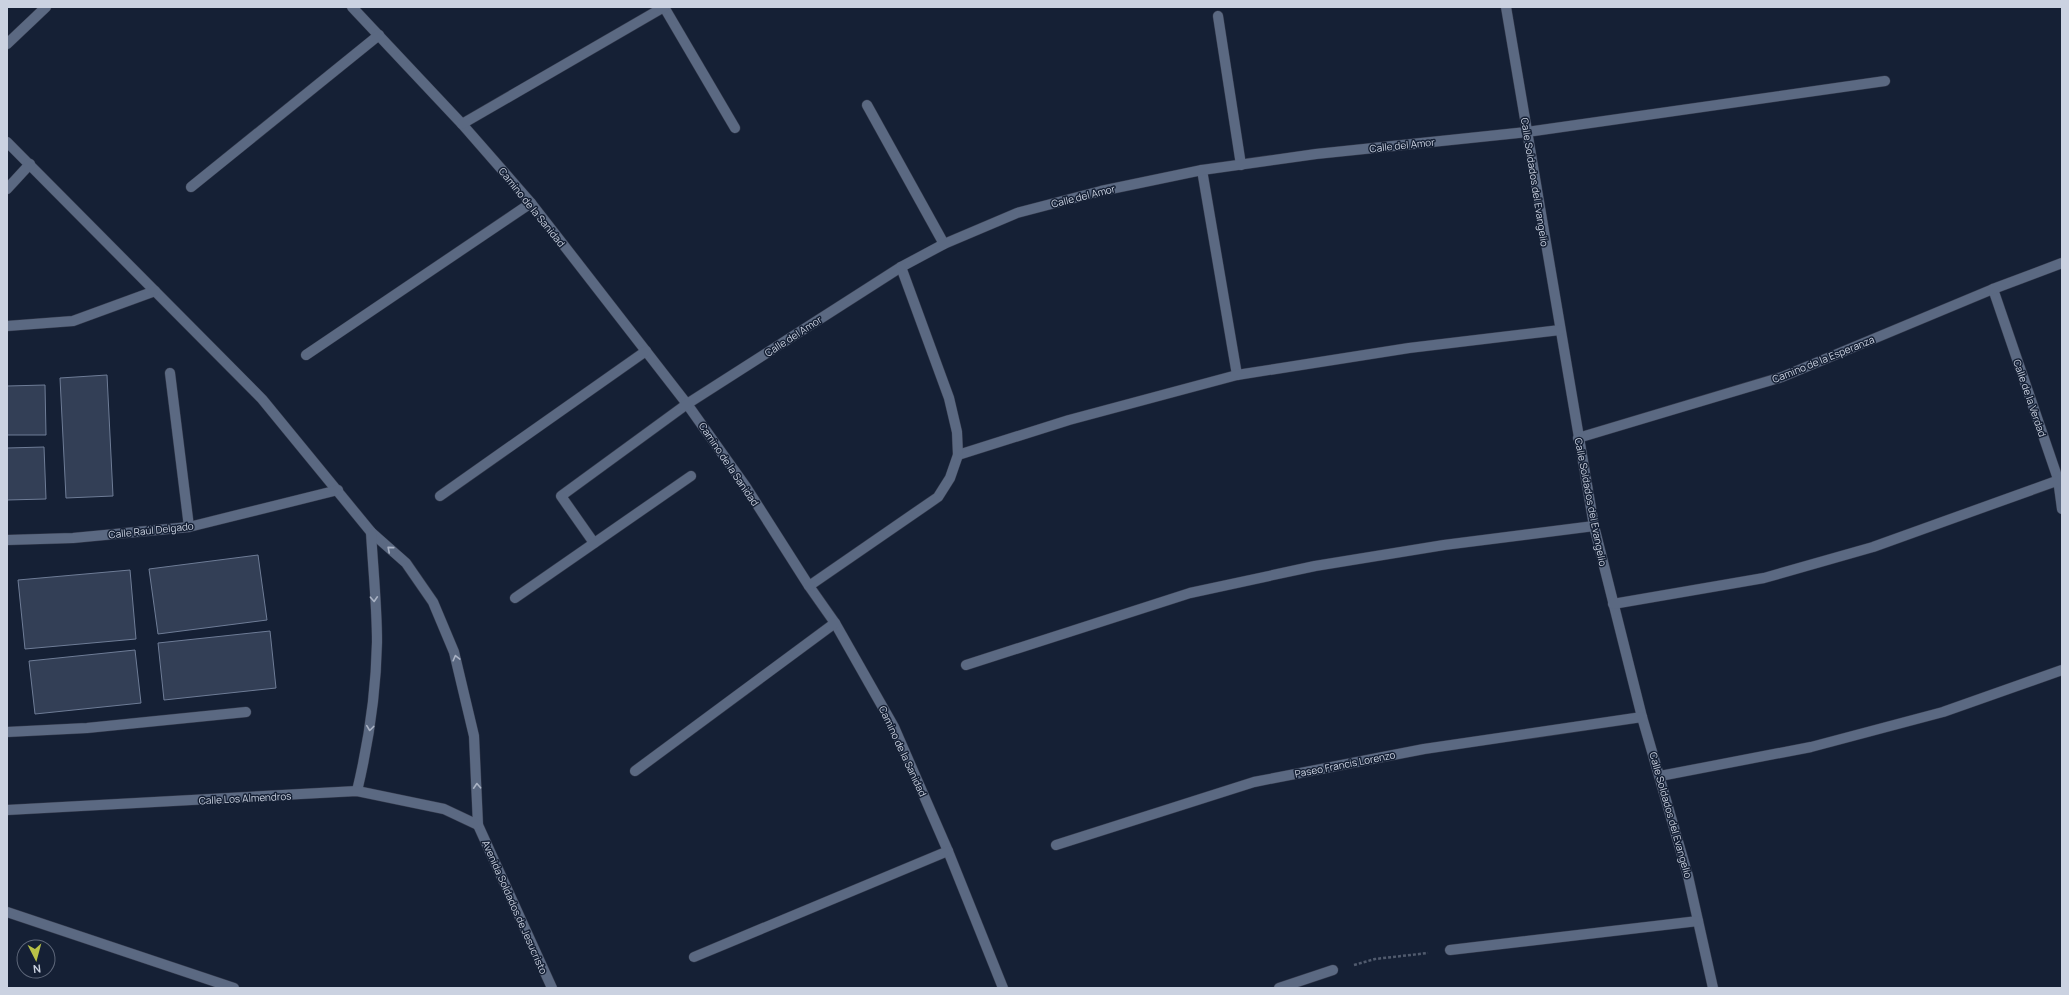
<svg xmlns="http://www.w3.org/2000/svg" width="2069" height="995" font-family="Manrope,sans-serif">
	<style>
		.building { fill: #333f56; stroke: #6e7c96 }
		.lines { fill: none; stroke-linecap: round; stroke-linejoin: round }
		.minor-casing { stroke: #33394b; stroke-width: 11 }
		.path { stroke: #505a6d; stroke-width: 2.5; stroke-dasharray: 3 2; stroke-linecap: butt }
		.minor { stroke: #5b6982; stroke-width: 10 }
		.oneway { stroke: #a9b2c4 }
		.labels { text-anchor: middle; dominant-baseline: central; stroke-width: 3; stroke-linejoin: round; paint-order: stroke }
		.street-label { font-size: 10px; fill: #cbd2e1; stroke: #152035 }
	</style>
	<rect width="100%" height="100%" fill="#152035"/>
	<g class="building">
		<polygon points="107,375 113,496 66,498 60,378"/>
		<polygon points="45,385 46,435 7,435 7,386"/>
		<polygon points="44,447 46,499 7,500 7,448"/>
		<polygon points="258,555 267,620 158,634 149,569"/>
		<polygon points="130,570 136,639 25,649 18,580"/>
		<polygon points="270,631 276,688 164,700 158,643"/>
		<polygon points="135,650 141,703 35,714 29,661"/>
	</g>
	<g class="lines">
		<defs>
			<g id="minor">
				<polyline points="352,7 462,124 531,203 687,404 746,487 809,586 835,623 894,727 948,851 1003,988"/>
				<polyline points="664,7 735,128"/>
				<polyline points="1506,7 1594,526 1642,717 1688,876 1713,988"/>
				<polyline points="1218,16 1241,165"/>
				<polyline points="7,44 46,7"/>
				<polyline points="867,105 944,244"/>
				<polyline points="462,124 664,7"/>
				<polyline points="7,142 262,399 371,532 406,563 433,602 454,652 474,736 478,825 552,988"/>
				<polyline points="1202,170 1237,375"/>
				<polyline points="191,187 379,35"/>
				<polyline points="7,189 30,164"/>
				<polyline points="1993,289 2058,479 2062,509"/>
				<polyline points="7,326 73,321 155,291"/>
				<polyline points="306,355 531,203"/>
				<polyline points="170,373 189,527"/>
				<polyline points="1578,438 1782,377 1993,289 2062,263"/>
				<polyline points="958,455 1069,420 1237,375 1409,348 1560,330"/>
				<polyline points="440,496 646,351"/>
				<polyline points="7,540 73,538 189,527 338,490"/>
				<polyline points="594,543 561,496 687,404 901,267 944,244 1017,213 1101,191 1202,170 1316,154 1527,132 1885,81"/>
				<polyline points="809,586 938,497 950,478 958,455 957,432 949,398 901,267"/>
				<polyline points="515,598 691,476"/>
				<polyline points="1613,604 1764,578 1873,547 2062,479"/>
				<polyline points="966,665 1190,593 1315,566 1444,545 1594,526"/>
				<polyline points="7,732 87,728 246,712"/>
				<polyline points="635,771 835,623"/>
				<polyline points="1660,776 1811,747 1943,712 2062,670"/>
				<path d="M357 791C369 741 376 693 377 642 377 606 373 568 371 532"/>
				<polyline points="7,810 357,791 444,809 478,825"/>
				<polyline points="1056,845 1254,782 1424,749 1642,717"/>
				<polyline points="7,912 234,988"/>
				<polyline points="1450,950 1698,921"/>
				<polyline points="694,957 948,851"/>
				<polyline points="1279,988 1333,970"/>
			</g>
		</defs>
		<use href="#minor" class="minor-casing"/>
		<polyline class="path" points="1354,965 1375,959 1428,953"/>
		<use href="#minor" class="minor"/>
	</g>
	<defs><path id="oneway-chevron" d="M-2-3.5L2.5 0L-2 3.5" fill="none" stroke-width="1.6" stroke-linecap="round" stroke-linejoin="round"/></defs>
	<g class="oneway">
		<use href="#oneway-chevron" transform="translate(390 549) rotate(-139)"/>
		<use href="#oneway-chevron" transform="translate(374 599) rotate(87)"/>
		<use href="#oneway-chevron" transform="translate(456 658) rotate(-104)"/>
		<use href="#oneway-chevron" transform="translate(370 728) rotate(97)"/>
		<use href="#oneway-chevron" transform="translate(477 786) rotate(-93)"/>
	</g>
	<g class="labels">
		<g class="street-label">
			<text transform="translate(1402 145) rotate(-6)">Calle del Amor</text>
			<text transform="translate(1535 182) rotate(81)">Calle Soldados del Evangelio</text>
			<text transform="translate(1083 196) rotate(-14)">Calle del Amor</text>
			<text transform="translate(532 207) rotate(51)">Camino de la Sanidad</text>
			<text transform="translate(793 336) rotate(-33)">Calle del Amor</text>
			<text transform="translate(1823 359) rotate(-22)">Camino de la Esperanza</text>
			<text transform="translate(2030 398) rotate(71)">Calle de la Verdad</text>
			<text transform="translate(729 464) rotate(56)">Camino de la Sanidad</text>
			<text transform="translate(1591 502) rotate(79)">Calle Soldados del Evangelio</text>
			<text transform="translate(151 530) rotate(-6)">Calle Raúl Delgado</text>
			<text transform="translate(903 751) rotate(65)">Camino de la Sanidad</text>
			<text transform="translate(1345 764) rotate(-11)">Paseo Francis Lorenzo</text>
			<text transform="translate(245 798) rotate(-3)">Calle Los Almendros</text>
			<text transform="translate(1671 815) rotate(74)">Calle Soldados del Evangelio</text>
			<text transform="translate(515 907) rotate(66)">Avenida Soldados de Jesucristo</text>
		</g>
	</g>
	<rect width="2069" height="995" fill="none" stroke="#cbd2e1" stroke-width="16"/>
	<g transform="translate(36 959) rotate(174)"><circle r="19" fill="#152035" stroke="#5e677a"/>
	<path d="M0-3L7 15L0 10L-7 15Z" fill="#b8c147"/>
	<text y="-6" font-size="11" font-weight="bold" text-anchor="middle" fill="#cbd2e1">N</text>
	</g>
</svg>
